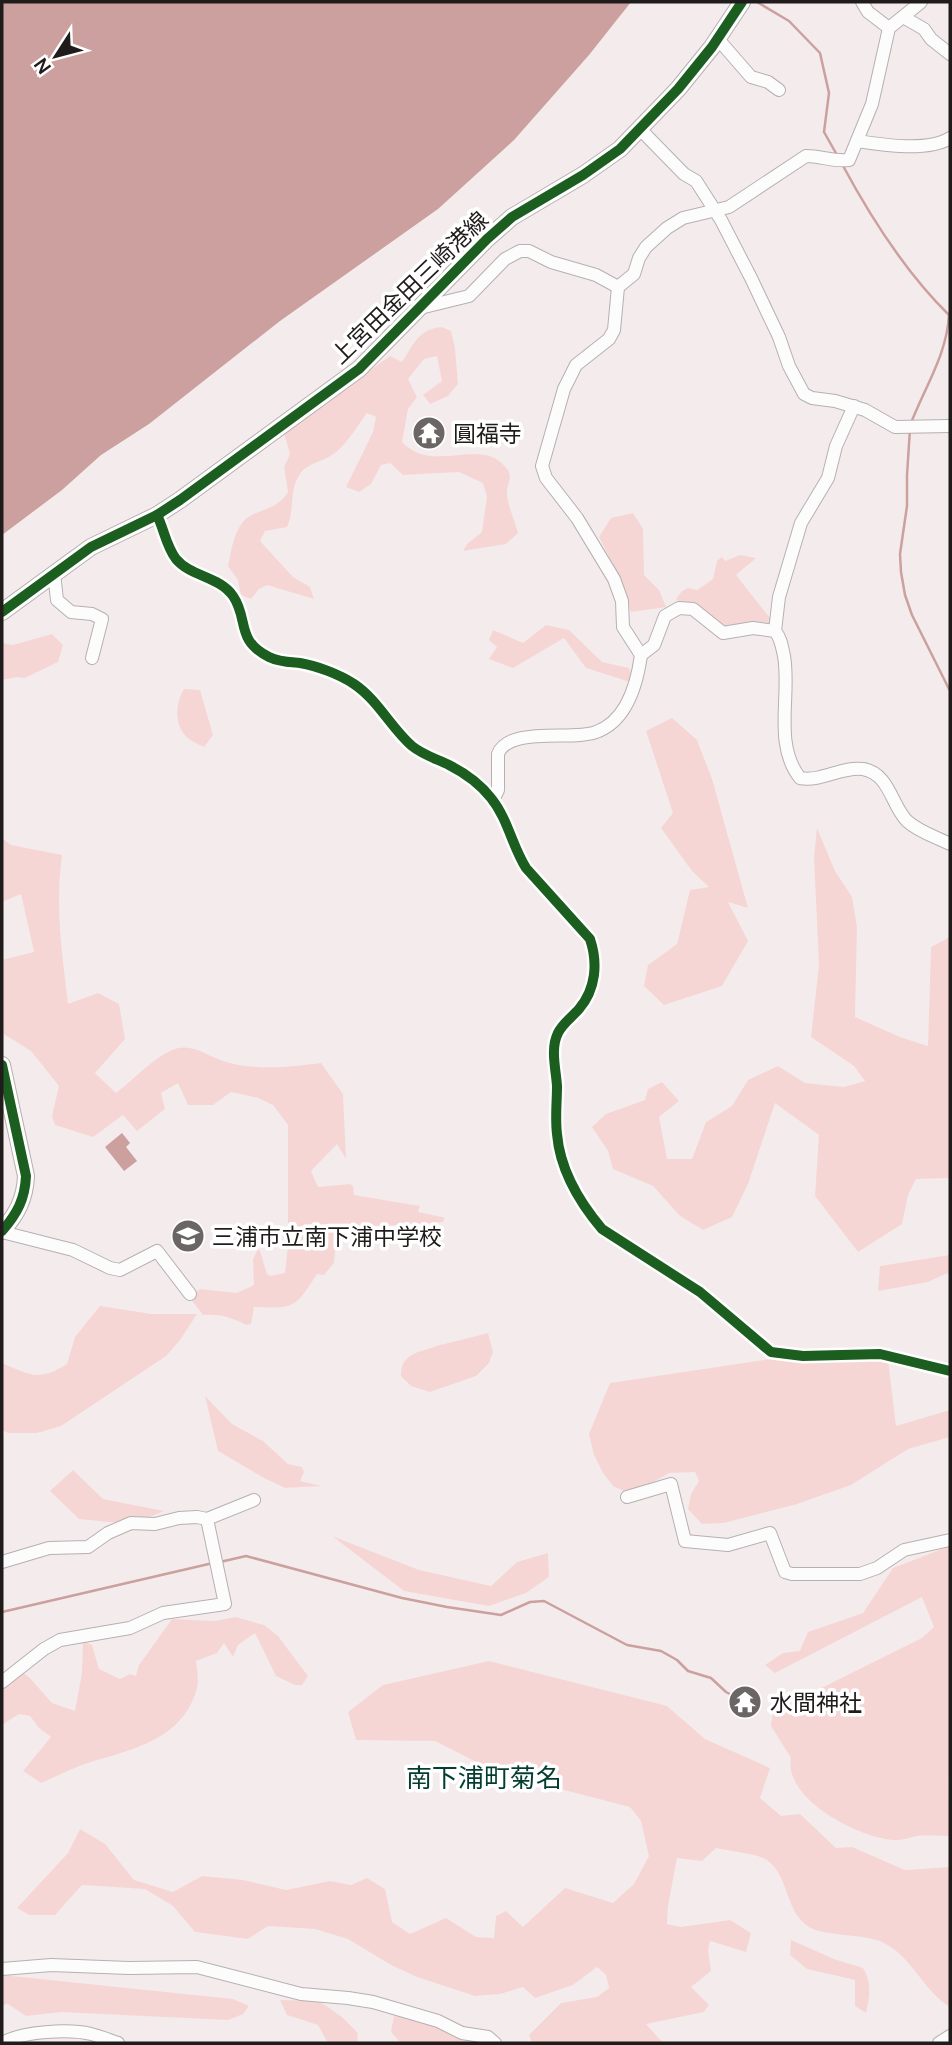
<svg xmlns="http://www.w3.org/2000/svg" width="952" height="2045" font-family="Manrope,'Noto Sans JP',sans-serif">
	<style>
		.green { fill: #f6d6d5 }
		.water { fill: #cba09e }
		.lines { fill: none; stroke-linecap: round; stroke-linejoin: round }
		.stream { stroke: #cba09e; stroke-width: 2.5 }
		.minor-casing { stroke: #b6b0b0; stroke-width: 14 }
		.major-casing { stroke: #b6b0b0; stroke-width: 18 }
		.minor { stroke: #fdfcfc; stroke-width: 12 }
		.major { stroke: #fdfcfc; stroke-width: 16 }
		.cycleway-casing { stroke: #fff; stroke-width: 15 }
		.cycleway { stroke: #1b5e20; stroke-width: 10 }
		.labels { text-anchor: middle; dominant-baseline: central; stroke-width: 7; stroke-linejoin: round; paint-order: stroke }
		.street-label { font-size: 23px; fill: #211c1c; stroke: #fff }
		.poi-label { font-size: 23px; fill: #211c1c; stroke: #fff; text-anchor: start }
		.quarter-label { font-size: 26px; fill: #043d30; stroke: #fff }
	</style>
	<rect width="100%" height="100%" fill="#f4ecec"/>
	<g class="green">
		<path d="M442 327 451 331 455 348 458 384 448 396 430 404 423 395 442 381 437 356 424 359 408 379 417 397 408 409 402 442C434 476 482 434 507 469 513 477 508 482 507 490 506 503 515 520 518 533L506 544 463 551 467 544 482 532 487 497 483 483 459 472 403 475 390 463 381 465 371 484 359 492 346 487 373 432 376 417 367 413C357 426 346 446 332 455 322 462 307 463 300 474 289 489 295 510 287 527L265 531 260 541 293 577 310 587 314 599 267 585 259 589 251 599 241 595 238 580 228 566C231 552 233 535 242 523 254 508 275 513 288 492L284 467 290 454 284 433 390 356 402 362C414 344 418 329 442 327Z"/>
		<polygon points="633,513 643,529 644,575 659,590 666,607 631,612 623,584 599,537 611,518"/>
		<polygon points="740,555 756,558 736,575 773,622 772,625 742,623 724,629 676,599 682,591 688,588 697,590 713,579 717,561 722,557 725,561"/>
		<polygon points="546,625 569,630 602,662 629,668 633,683 586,668 564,638 513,668 489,659 497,647 489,640 493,630 523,643"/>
		<polygon points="52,634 63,645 58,662 25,678 18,677 2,680 2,643 13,645"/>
		<path d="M184 689 200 690 213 735 204 747C198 744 188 740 184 734 174 721 176 702 184 689Z"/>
		<polygon points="672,718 697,740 712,779 748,908 728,902 748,941 722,986 664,1005 644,986 648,965 677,944 690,890 709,887 692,871 661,828 673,813 646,731"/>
		<polygon points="817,828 835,871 852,897 857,927 855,1017 900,1037 928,1046 931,947 950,937 950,1178 916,1179 908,1195 902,1224 858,1252 815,1196 819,1135 775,1103 748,1184 732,1217 703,1230 680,1216 653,1186 613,1169 608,1151 592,1127 606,1114 645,1100 648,1089 662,1082 679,1101 659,1117 667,1159 692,1159 706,1122 732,1106 748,1080 778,1066 805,1083 844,1087 865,1081 854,1066 811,1037 819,965 814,858"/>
		<path d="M2 838 11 845 62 855C55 908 62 951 68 1004L98 993 119 1004 125 1039 95 1073 116 1093C134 1080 151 1059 172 1050 191 1042 206 1055 223 1061 254 1071 290 1067 321 1063L343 1094 346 1159 337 1144 311 1171 318 1187 350 1184 353 1186 354 1195 420 1206 418 1212 442 1217 445 1218 443 1222C407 1226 372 1225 337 1228L334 1263 324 1275 317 1274C295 1308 295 1309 254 1307L251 1324 246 1325C231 1317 220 1314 203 1315L189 1297 200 1289 237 1293 254 1285 253 1259 258 1249 260 1251 267 1274 270 1276 285 1273 288 1246 296 1241 288 1226V1125L273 1105 258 1098 231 1092 213 1105H188L178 1083 161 1093 165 1109 137 1131 123 1115 93 1137 55 1125 52 1116 59 1086 31 1051 2 1033V960L34 952 21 894 2 902Z"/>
		<polygon points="950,1255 950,1272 928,1282 878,1291 880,1266"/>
		<path d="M100 1306 152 1314H197L180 1340 166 1356 61 1426 37 1433H8L2 1430V1363C31 1375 38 1382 67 1364L75 1337Z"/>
		<path d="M488 1333 493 1352 489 1363 476 1376 430 1392 411 1386 401 1376C401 1369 402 1362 409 1357 419 1348 473 1338 488 1333Z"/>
		<polygon points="771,1359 888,1360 896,1426 950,1410 950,1437 908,1449 851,1485 797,1504 724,1523 702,1524 688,1509 691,1494 699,1481 695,1472 669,1473 641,1489 628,1493 613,1486 603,1473 594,1455 589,1434 610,1383"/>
		<polygon points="205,1396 232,1424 263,1441 288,1464 302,1467 304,1472 300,1481 321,1486 285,1488 264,1478 218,1451"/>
		<polygon points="73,1470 103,1499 164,1511 147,1518 119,1523 79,1519 50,1491"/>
		<polygon points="332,1536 419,1570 491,1586 517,1562 548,1553 549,1577 526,1593 489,1606 404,1591"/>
		<path d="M950 1546V1771L948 1780 950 1836C940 1836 928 1835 918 1836 911 1837 904 1840 897 1840 861 1840 783 1799 791 1758L771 1726 773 1712 922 1638 934 1627 922 1597 775 1673 765 1665 783 1653 800 1651 808 1632 863 1613 893 1568Z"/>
		<path d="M236 1617 264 1625 278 1636 308 1676 302 1685H295L276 1676 255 1633 238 1645 233 1657 224 1643 217 1653 196 1661C197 1669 199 1680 197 1688 184 1738 135 1749 91 1762 74 1767 58 1776 41 1783L23 1771 51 1737 39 1728 30 1716 19 1714 2 1725V1687L22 1672 30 1678 52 1703 75 1711 82 1673 83 1641 92 1645 99 1669 120 1679 130 1674 136 1676 139 1665 172 1619 214 1621Z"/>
		<path d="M489 1661 667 1706 705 1739 770 1768 760 1798 781 1816 800 1814 836 1848 852 1847 905 1870 950 1867V2007C924 1992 911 1955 882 1942 865 1934 822 1936 809 1927 784 1911 790 1877 767 1860 759 1854 728 1851 716 1848L702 1861 677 1858 668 1906 667 1924 681 1927 730 1920 751 1933 746 1952 710 1941 708 1950 711 1971 691 1987 709 2005 704 2012 646 2024 663 2043H532L529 2035 561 2003 597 1997 609 1988 606 1975 597 1967 573 1985 535 1998 523 1987 500 1994 475 1996 417 1977 391 1965 348 1939 315 1929 268 1926 248 1939 195 1932 173 1906 145 1889 82 1885 55 1915H29L17 1908 68 1853 80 1829 105 1844 134 1880 173 1892 202 1876 243 1880 286 1890 330 1881 351 1885 367 1878 385 1889 392 1922 410 1934 446 1918 476 1937 494 1938 496 1916 506 1911 523 1927 565 1888 613 1903 634 1884 649 1856 641 1821 630 1807 498 1773 435 1741 356 1740 348 1712 383 1685Z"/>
		<path d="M791 1940 834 1959 863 1968C872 1983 870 1997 866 2013L855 2006V1980L807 1969 790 1955Z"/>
		<polygon points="2,1975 233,1999 249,2006 243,2014 228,2020 61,2012 26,2016 8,2004 2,2005"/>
		<polygon points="280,2000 319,2001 342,2017 358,2033 357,2043 328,2043 318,2025 287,2015"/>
		<polygon points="394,2016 435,2024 448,2021 482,2031 501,2043 401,2043 391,2032"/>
	</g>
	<g class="water">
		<polygon points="2,2 631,2 589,55 514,140 438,209 280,321 149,424 101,455 62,490 2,535"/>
		<polygon points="122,1133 130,1143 126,1147 137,1161 124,1171 105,1147"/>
	</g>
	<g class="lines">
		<g class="stream">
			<polyline points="757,2 789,21 820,53 829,93 824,132 837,155"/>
			<path d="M842 164C871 218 905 272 949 315 947 354 925 387 911 423"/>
			<polyline points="910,429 907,475 907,506 900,554 901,572 905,595 912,615 950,691"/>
			<polyline points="220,1562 246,1556 402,1598 447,1607 501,1615 530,1602 544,1601 627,1645 661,1651 677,1660 688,1671 711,1678 726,1692 745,1702"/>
			<polyline points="2,1612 213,1563"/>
		</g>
		<defs>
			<g id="minor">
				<polyline points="862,2 868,12 889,28"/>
				<polyline points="903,17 924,29 931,39 950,54"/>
				<polyline points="718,39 751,77 768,82 779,90"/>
				<polyline points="640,129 684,174 696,181 721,220 751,278 779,337 789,366 804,394 812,398 835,401 865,410 895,427 950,426"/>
				<path d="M857 141C883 145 928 152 950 138"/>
				<path d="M618 287 634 274 639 258 646 247 667 228 683 218 729 207 806 156C821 156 834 162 849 160L872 104 889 28 921 2"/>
				<polyline points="420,308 469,296 505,259 520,251 529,251 551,262 596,275 618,287"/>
				<path d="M854 406 836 446 828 478 801 523 779 597 775 631C781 638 782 647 784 656 791 695 773 744 800 778 822 782 842 766 863 769 890 774 891 805 907 821 919 832 936 837 950 844"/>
				<path d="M157 515C164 529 166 546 176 559 191 577 219 576 233 596 249 619 235 640 269 657 279 662 289 662 300 663 317 666 339 674 354 684 378 700 391 728 412 746 423 755 437 759 449 765 465 773 480 784 491 798 508 819 512 846 526 868L590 939C598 963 596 989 579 1009 572 1017 562 1024 558 1033 550 1049 556 1069 557 1086 557 1102 555 1118 557 1134 560 1169 580 1203 602 1229L700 1292 771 1352 803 1356 880 1354 950 1371"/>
				<polyline points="54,573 57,600 71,612 92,614 102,619 92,658"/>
				<polyline points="641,655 654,645 665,616 679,608 693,609 723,633 753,628 775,631"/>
				<path d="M493 800 498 790V754C508 726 573 741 596 732 627 721 637 684 641 655L623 627 622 601 614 579 577 518 546 478 542 466 564 389 576 365 609 339 614 330 618 287"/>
				<polyline points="2,1232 73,1250 110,1268 120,1270 157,1251 190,1294"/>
				<polyline points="627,1497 671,1484 685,1541 728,1545 770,1533 785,1572 792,1574 860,1574 877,1568 904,1550 950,1540"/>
				<polyline points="2,1562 49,1548 88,1547 108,1533 131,1523 155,1524 179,1518 197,1517 207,1519 254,1500"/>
				<polyline points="2,1682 44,1649 60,1640 130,1628 163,1613 225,1604 207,1519"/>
				<polyline points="2,1969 51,1965 129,1968 197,1967 301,1994 348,1998 373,2002 438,2021 462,2033 488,2037 495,2043"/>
				<path d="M3 2043C21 2031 70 2029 91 2034 100 2036 109 2040 118 2043"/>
				<polyline points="939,2043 950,2036"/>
			</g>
			<g id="major">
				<polyline points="2,612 91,547 157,515 180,500 359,369 487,239 512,217 583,175 620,149 678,89 712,47 742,2"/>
				<path d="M2 1065 26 1176C25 1199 17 1214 2 1231"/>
			</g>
		</defs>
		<use href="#minor" class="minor-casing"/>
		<use href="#major" class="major-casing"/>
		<use href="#minor" class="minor"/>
		<use href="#major" class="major"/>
		<defs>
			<g id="cycleway">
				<path d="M157 515C164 529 166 546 176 559 191 577 219 576 233 596 249 619 235 640 269 657 279 662 289 662 300 663 317 666 339 674 354 684 378 700 391 728 412 746 423 755 437 759 449 765 465 773 480 784 491 798 508 819 512 846 526 868L590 939C598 963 596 989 579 1009 572 1017 562 1024 558 1033 550 1049 556 1069 557 1086 557 1102 555 1118 557 1134 560 1169 580 1203 602 1229L700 1292 771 1352 803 1356 880 1354 950 1371"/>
				<polyline points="2,612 91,547 157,515 180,500 359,369 487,239 512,217 583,175 620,149 678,89 712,47 742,2"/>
				<path d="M2 1065 26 1176C25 1199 17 1214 2 1231"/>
			</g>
		</defs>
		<use href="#cycleway" class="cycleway-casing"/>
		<use href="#cycleway" class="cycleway"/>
	</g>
	<defs>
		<symbol id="temple-disc" viewBox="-11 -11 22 22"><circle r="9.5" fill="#6b6565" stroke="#fff"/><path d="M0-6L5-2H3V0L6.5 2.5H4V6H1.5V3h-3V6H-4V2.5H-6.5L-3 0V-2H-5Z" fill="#fff"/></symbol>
		<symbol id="school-disc" viewBox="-11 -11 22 22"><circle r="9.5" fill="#6b6565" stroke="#fff"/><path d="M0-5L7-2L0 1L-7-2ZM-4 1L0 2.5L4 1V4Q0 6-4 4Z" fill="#fff"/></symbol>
	</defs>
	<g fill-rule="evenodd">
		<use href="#temple-disc" x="410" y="414" width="38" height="38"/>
		<use href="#school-disc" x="169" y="1217" width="38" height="38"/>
		<use href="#temple-disc" x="726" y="1683" width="38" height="38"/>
	</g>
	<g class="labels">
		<g class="street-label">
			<text transform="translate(409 287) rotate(-44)">上宮田金田三崎港線</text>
		</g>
		<g class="poi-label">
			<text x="453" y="433">圓福寺</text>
			<text x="212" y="1236">三浦市立南下浦中学校</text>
			<text x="770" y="1702">水間神社</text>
		</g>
		<g class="quarter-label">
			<text x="484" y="1777">南下浦町菊名</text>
		</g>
	</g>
	<rect width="952" height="2045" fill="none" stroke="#211c1c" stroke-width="7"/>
	<g transform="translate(56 56) rotate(234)" stroke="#ffffff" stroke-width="5" paint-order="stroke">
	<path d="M0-5L12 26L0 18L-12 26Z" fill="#211c1c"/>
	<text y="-10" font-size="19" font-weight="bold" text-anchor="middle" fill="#211c1c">N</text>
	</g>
</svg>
